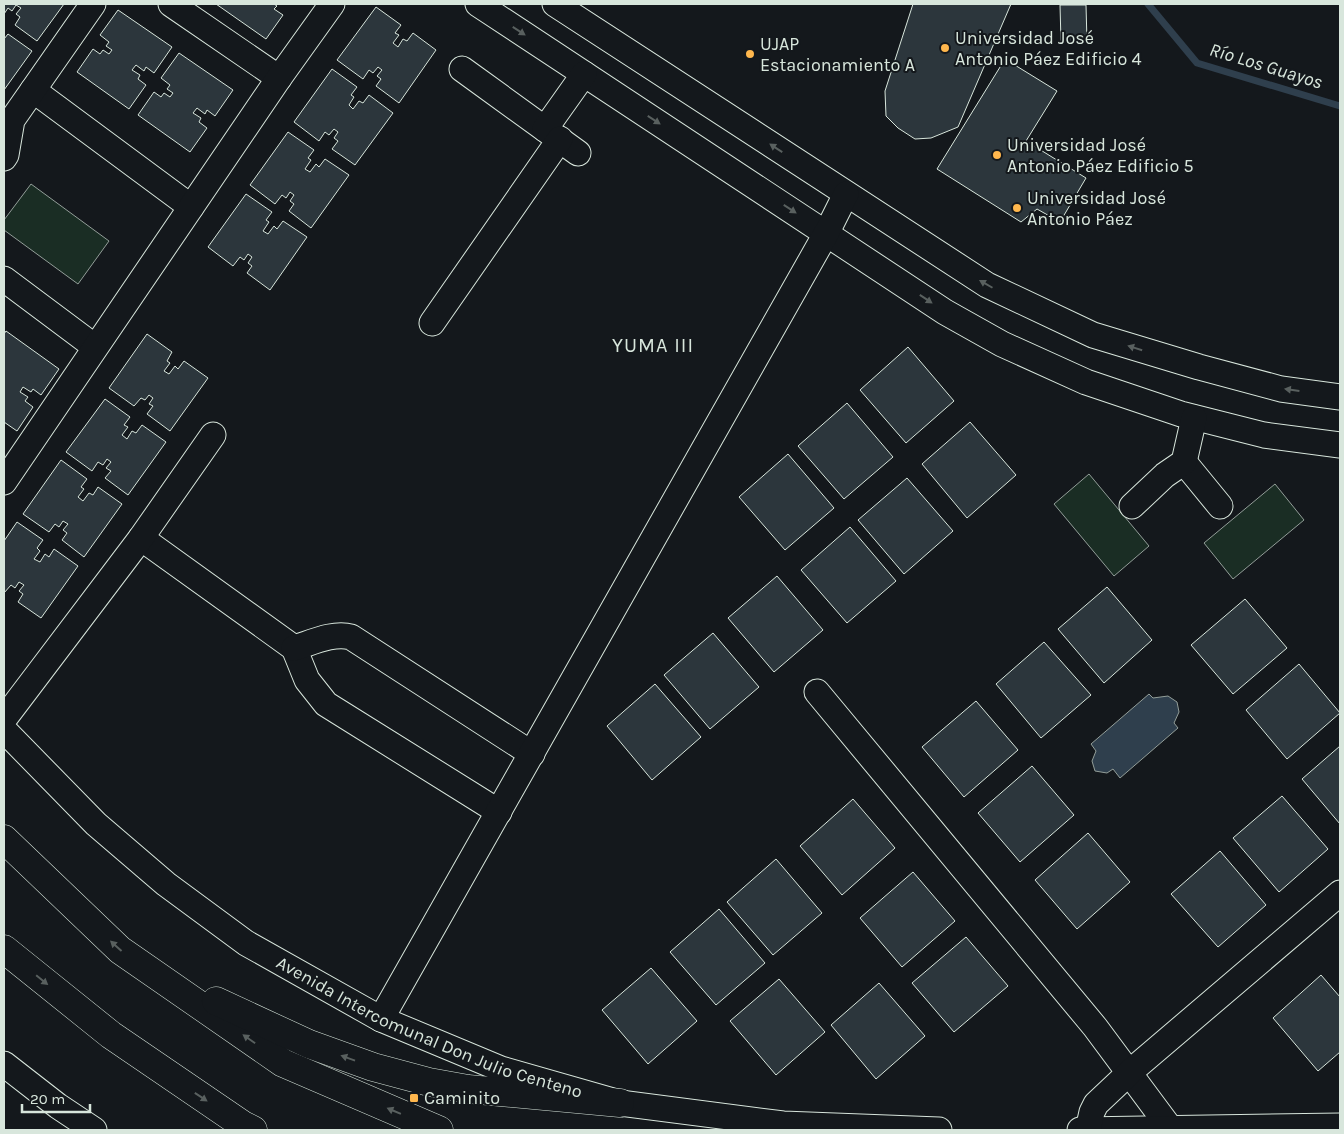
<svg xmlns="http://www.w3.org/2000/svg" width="1344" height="1134" font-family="Karla,sans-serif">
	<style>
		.green { fill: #1a2d24; stroke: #939e99 }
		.water { fill: #2f3f4d; stroke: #939e99 }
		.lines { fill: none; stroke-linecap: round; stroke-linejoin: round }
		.stream { stroke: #2f3f4d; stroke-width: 7 }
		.building { fill: #2c363c; stroke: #d8e6dc }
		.minor-casing { stroke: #d8e6dc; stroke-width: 27 }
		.major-casing { stroke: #d8e6dc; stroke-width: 29 }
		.minor { stroke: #14181c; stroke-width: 25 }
		.major { stroke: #14181c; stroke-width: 28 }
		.oneway { fill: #59605f }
		.poi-dot { fill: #ffb74d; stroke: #14181c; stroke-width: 2 }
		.labels { text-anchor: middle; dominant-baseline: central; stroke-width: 4; stroke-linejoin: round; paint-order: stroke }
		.poi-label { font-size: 18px; fill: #d8e6dc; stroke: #14181c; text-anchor: start }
		.street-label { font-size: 18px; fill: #d8e6dc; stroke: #14181c }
		.water-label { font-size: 19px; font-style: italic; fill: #d8e6dc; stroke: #14181c }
		.quarter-label { font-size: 20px; letter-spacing: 1px; fill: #d8e6dc; stroke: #14181c }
	</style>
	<rect width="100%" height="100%" fill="#14181c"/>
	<g class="green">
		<polygon points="31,184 109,241 78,284 4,230 4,220"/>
		<polygon points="1089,474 1149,546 1114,576 1054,504"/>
		<polygon points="1275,484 1304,520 1233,579 1204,543"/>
	</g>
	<polygon class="water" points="1149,694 1153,698 1168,696 1177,702 1179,712 1174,723 1178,728 1120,778 1113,769 1107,773 1095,771 1092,761 1096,751 1091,744"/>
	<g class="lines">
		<polyline class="stream" points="1148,4 1197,63 1340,106"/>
	</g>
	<g class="building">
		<polygon points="4,4 64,4 37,41 15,25 20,17 16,14 21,8 16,5 12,11 8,8 4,14"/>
		<polygon points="216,4 274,4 277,6 274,9 283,15 266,39"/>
		<polygon points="913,4 1011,4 958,127 931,138 915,139 898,128 886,116 885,91"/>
		<polygon points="1060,5 1086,5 1087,42 1061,42"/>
		<polygon points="376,7 401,25 395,33 399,35 393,43 398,47 403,39 407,41 413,33 436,50 399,103 376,86 381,79 377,76 382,70 378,67 373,73 369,70 363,79 337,60"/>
		<polygon points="118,10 172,47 154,73 146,67 144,71 136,65 132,70 140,75 138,79 146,85 129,109 77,72 93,49 100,54 103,50 109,54 112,50 106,46 109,42 100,35"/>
		<polygon points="8,34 32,51 4,90 4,39"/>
		<polygon points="179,53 233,90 215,116 207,110 205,114 197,108 193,113 201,118 199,122 207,128 190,152 138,115 154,92 161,97 164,93 170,97 173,93 167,89 170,85 161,78"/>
		<polygon points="1005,59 1057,91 1026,141 1086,178 1060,222 1037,209 1021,222 937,169"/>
		<polygon points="332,69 357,87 351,95 354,97 349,105 353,109 359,101 363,103 369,95 393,113 355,165 332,149 338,141 334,138 338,132 334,129 329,135 325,132 319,141 294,122"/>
		<polygon points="288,132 314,150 308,158 311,160 305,169 310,172 316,164 319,167 325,159 349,175 311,228 289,211 294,204 290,201 294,195 290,192 286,198 282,195 275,204 250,185"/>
		<polygon points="246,194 272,212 266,220 269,222 263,231 268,234 274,226 277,229 283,221 307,237 270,290 247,273 252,266 248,263 252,257 248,254 244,260 240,257 233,266 208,247"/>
		<polygon points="6,331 59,369 41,395 33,389 31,392 23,387 20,392 28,397 25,401 33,407 17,431 4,422 4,334"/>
		<polygon points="147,334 172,352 167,361 170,363 164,371 169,374 175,366 178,369 184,361 208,378 170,431 147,414 153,406 149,404 153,398 149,395 145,400 141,398 134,406 109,388"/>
		<polygon points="908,347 954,401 906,443 860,390"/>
		<polygon points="105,399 130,417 124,425 128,427 122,435 127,439 132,431 136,433 142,425 166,442 128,495 105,478 111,471 106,468 111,462 107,459 103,465 98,462 92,471 66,452"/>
		<polygon points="847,403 893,457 844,499 798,446"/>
		<polygon points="970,422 1016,475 967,518 922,464"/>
		<polygon points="788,454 834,508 785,550 739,497"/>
		<polygon points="61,460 87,479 81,487 84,489 78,497 83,501 89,493 93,495 98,487 122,504 84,557 62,540 67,533 63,530 68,524 63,521 59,527 55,524 49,532 23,514"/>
		<polygon points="907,478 953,531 904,574 858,520"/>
		<polygon points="17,522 43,540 37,548 40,551 34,559 40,562 45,554 49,557 54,549 78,566 41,618 18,602 23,594 19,591 24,585 19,582 15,588 11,585 4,593 4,541"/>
		<polygon points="850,527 896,581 847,623 801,570"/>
		<polygon points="777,576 823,630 774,672 728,618"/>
		<polygon points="1107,587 1152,640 1104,683 1058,629"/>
		<polygon points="1245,599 1287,648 1233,694 1191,645"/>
		<polygon points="713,633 759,687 710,729 664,675"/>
		<polygon points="1044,642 1091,695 1041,738 996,684"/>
		<polygon points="1299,664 1340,713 1287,759 1246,710"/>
		<polygon points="655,684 701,737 652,780 607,726"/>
		<polygon points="976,701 1018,750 964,797 922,747"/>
		<polygon points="1340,746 1340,824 1302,779"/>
		<polygon points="1032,766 1074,815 1020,862 978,813"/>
		<polygon points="1282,796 1328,849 1279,892 1233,838"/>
		<polygon points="853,799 895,848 842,895 800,846"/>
		<polygon points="1088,833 1130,882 1077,929 1035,880"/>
		<polygon points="1220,851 1266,905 1218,947 1171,894"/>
		<polygon points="776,859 822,913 773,955 727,902"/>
		<polygon points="913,872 955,921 902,967 860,918"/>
		<polygon points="719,909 765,963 716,1005 670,952"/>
		<polygon points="966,937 1008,986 954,1032 912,983"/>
		<polygon points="651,968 697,1021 648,1064 602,1010"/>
		<polygon points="1321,975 1340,997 1340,1052 1318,1071 1273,1018"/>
		<polygon points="779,979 825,1032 776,1075 730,1021"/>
		<polygon points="879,983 925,1036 876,1079 831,1025"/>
	</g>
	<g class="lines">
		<defs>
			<g id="minor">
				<polyline points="171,4 279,78"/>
				<polyline points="478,4 945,312 1002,344 1086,382 1181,414 1264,435 1340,445"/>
				<polyline points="555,4 987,285 1093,335 1199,367 1281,389 1340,397"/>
				<polyline points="462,69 578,153"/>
				<polyline points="33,90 191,207"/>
				<polyline points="545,129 584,74"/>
				<polyline points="4,158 6,155 12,120 93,4"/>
				<polyline points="4,279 95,347"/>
				<polyline points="432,323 560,139"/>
				<polyline points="1184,462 1220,506"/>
				<polyline points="4,482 279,78 332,4"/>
				<polyline points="1132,506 1165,475 1184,462 1194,418"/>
				<polyline points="141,538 294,648 307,680 326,704 499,812"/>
				<path d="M294 648C311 643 333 632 351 637L532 754"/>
				<polyline points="817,692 1095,1027 1170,1128"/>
				<polyline points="4,719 141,538 213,435"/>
				<path id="s1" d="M4 730 96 824 166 884 246 943 381 1019 501 1069 620 1103 783 1124 939 1130"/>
				<polyline points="381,1019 827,232 846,194"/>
				<polyline points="4,1064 58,1106 94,1130"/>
				<polyline points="1080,1130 1340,1126"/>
				<polyline points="1088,1130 1092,1112 1096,1104 1130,1072 1340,893"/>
			</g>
			<g id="major">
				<polyline points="4,839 120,950 283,1063 439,1130"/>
				<polyline points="4,949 111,1035 243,1125 253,1130"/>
				<polyline points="216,1001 309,1044 373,1067 429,1082 468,1089 620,1103"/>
			</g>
		</defs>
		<use href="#minor" class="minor-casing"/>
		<use href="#major" class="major-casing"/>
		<use href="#minor" class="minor"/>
		<use href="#major" class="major"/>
	</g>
	<defs><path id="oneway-solid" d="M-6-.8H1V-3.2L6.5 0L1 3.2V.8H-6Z" transform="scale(1.25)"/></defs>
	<g class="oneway">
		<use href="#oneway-solid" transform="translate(519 31) rotate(33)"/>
		<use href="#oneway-solid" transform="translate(654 120) rotate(33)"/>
		<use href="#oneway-solid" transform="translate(776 148) rotate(-147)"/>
		<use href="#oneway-solid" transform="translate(790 209) rotate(33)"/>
		<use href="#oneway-solid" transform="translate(986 284) rotate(-150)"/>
		<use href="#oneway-solid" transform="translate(926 299) rotate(34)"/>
		<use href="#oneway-solid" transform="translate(1135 348) rotate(-163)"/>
		<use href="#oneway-solid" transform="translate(1292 390) rotate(-172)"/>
		<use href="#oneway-solid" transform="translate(116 946) rotate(-138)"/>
		<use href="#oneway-solid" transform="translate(42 980) rotate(39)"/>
		<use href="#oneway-solid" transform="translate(249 1039) rotate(-145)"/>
		<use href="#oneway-solid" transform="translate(348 1058) rotate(-160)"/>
		<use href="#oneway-solid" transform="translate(201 1097) rotate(34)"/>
		<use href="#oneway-solid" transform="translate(394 1111) rotate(-157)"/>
	</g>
	<g class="poi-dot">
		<circle cx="945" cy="48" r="5"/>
		<circle cx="750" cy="54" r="5"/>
		<circle cx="997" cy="155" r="5"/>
		<circle cx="1017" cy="208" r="5"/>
		<rect x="409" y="1093" width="10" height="10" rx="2.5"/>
	</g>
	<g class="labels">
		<g class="poi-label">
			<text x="955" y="38">Universidad José<tspan x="955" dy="21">Antonio Páez Edificio 4</tspan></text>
			<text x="760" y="44">UJAP<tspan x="760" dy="21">Estacionamiento A</tspan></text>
			<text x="1007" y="145">Universidad José<tspan x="1007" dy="21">Antonio Páez Edificio 5</tspan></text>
			<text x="1027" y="198">Universidad José<tspan x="1027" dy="21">Antonio Páez</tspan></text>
			<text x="424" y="1098">Caminito</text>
		</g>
		<g class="street-label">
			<text stroke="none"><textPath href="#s1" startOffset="526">Avenida Intercomunal Don Julio Centeno</textPath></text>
		</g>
		<g class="water-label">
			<text transform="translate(1266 66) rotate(17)">Río Los Guayos</text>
		</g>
		<g class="quarter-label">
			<text x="653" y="345">YUMA III</text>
		</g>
	</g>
	<rect width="1344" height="1134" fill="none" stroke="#d8e6dc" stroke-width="10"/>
	<path d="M22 1104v8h68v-8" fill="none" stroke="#d8e6dc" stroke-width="2.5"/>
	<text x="30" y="1104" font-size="15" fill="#d8e6dc" stroke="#14181c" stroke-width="4" paint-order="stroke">20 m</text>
</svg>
